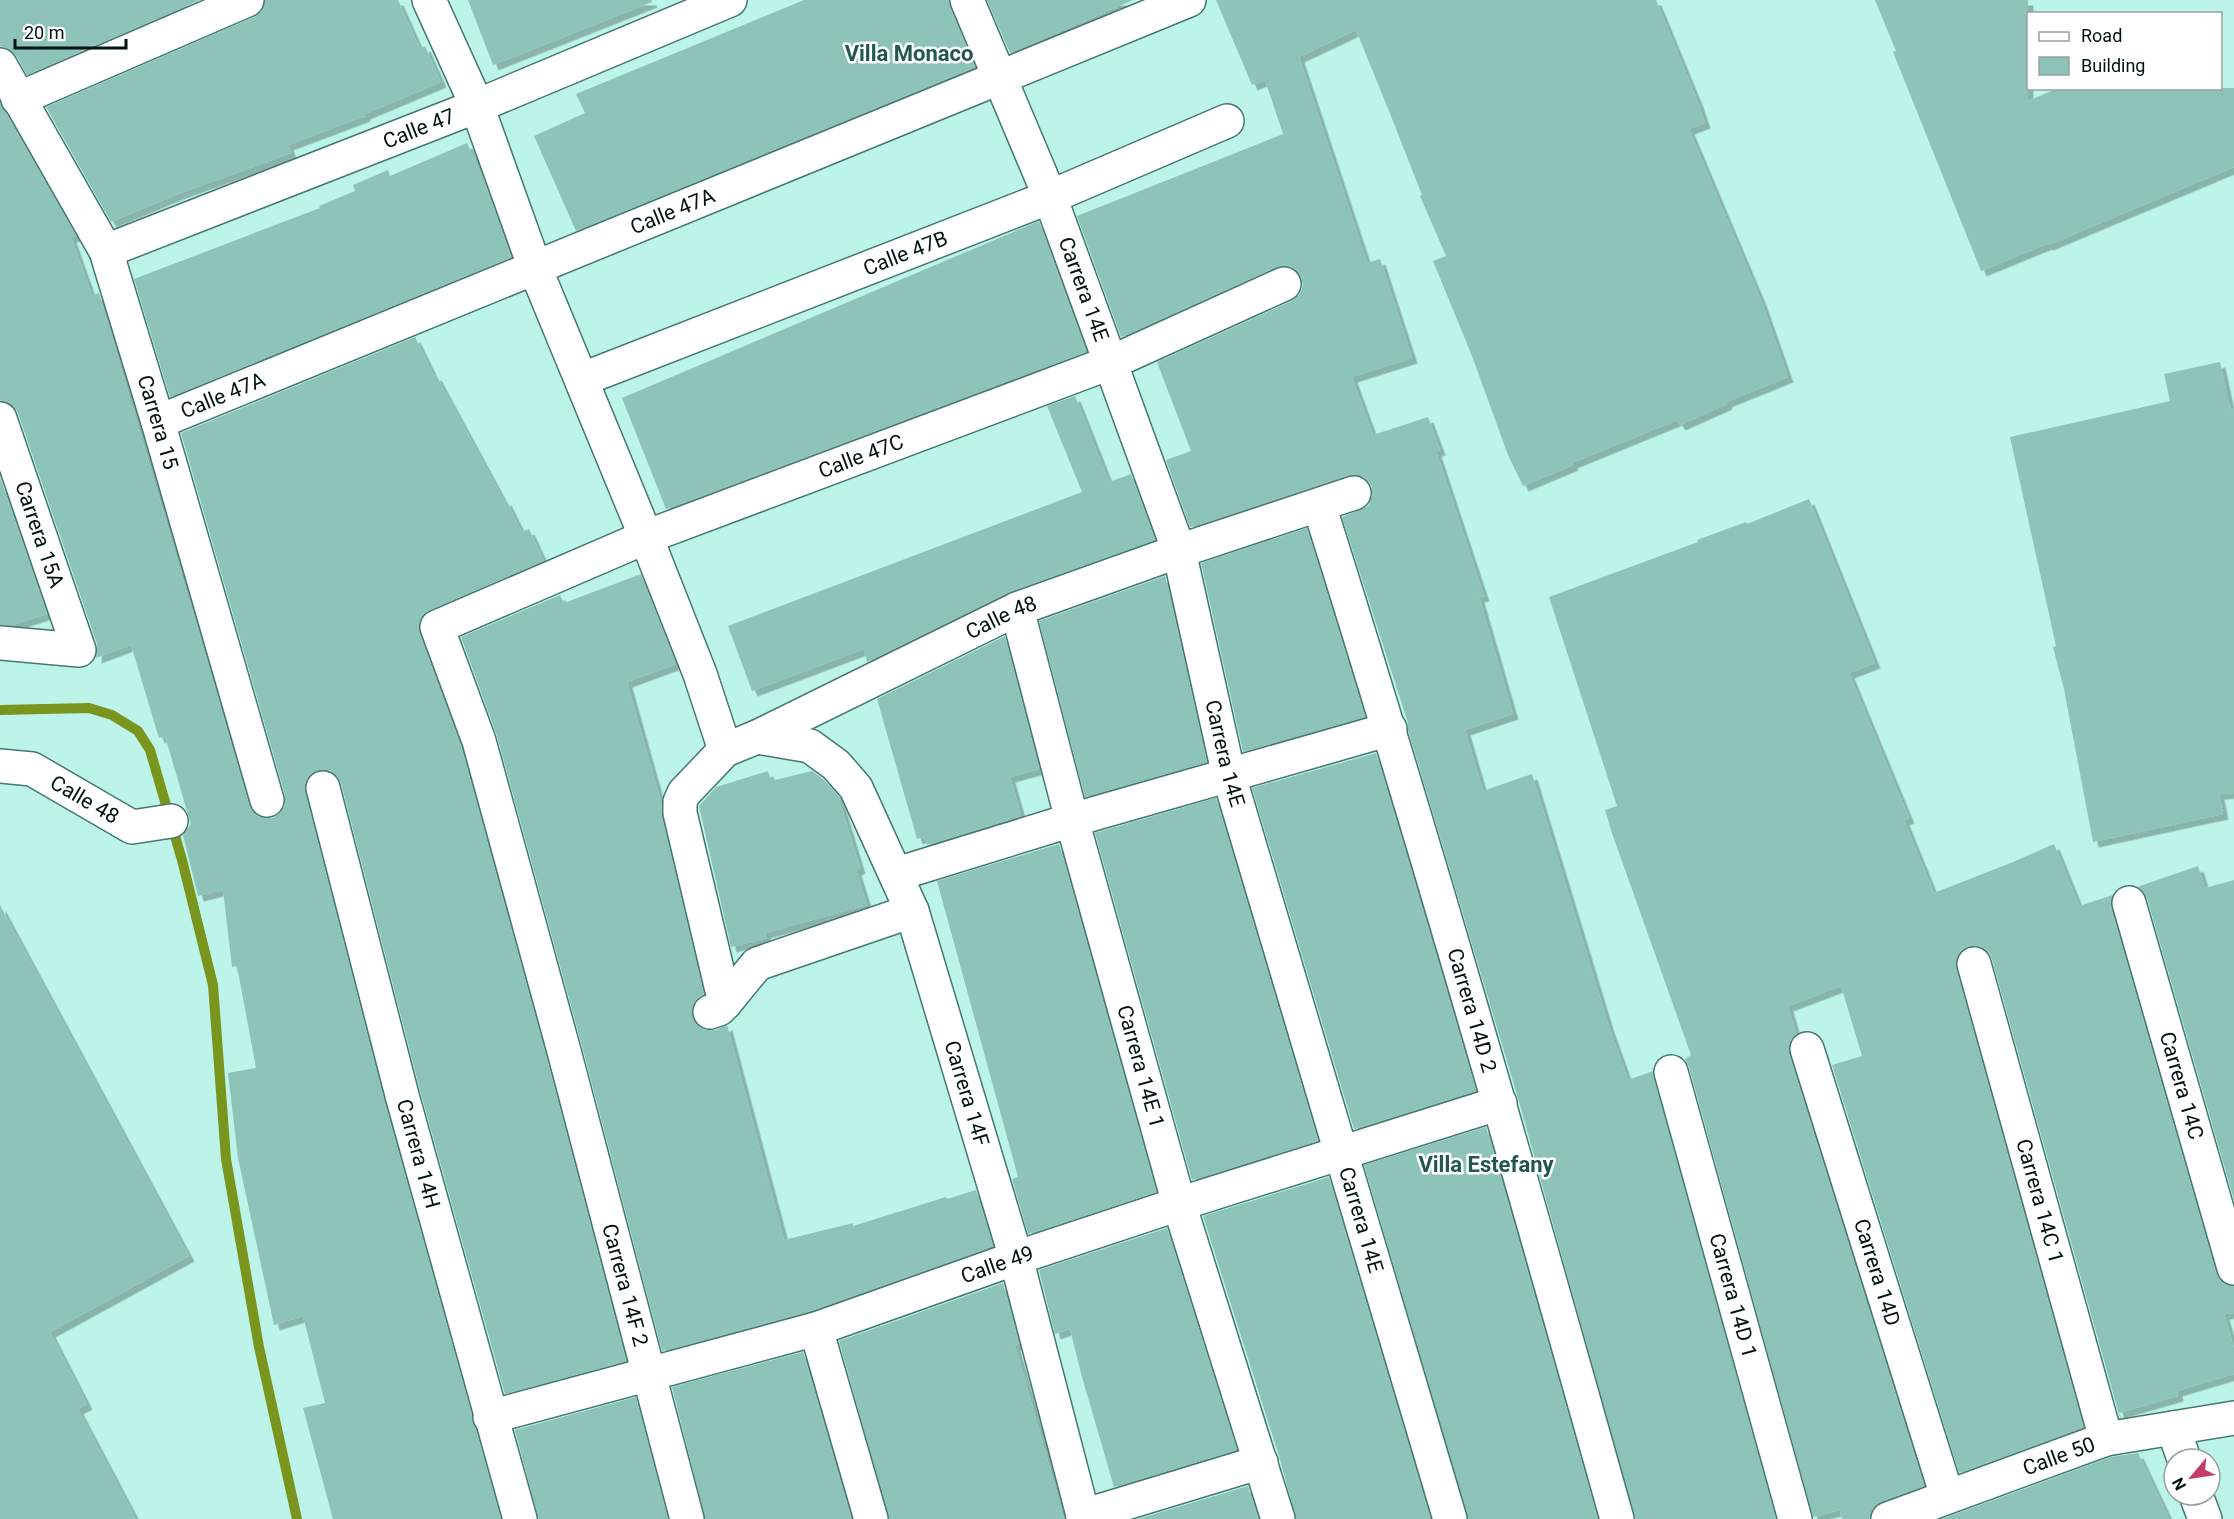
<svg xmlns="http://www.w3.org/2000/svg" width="2234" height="1519" font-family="Roboto,sans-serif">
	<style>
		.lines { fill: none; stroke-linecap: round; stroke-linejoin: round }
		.stream { stroke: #79951d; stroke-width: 10 }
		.building { fill: #8dc3b9; filter: url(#shadow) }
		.street-casing { stroke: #447870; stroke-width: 36 }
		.street { stroke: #fff; stroke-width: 33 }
		.labels { text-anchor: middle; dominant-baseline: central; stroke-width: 5; stroke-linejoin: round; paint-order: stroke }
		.street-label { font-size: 21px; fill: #001310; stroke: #fff }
		.neighbourhood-label { font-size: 22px; font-weight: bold; fill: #21574f; stroke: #fff }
	</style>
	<defs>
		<filter id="shadow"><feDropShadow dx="5.5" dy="5.5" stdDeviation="0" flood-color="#0004"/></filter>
	</defs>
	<rect width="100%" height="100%" fill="#bcf4ea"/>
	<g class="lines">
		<polyline class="stream" points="0,710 89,708 112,715 138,731 150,750 182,860 213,985 226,1159 259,1347 297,1519"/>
	</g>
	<g class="building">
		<polygon points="0,0 200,0 27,75 16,55 9,49 0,46"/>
		<polygon points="265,0 398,0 420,49 425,46 441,82 365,114 365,116 288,145 291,153 178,194 111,222 46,107 254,17 262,11"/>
		<polygon points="468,0 651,0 652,2 493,65"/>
		<polygon points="804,0 949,0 950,7 975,67 576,231 534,136 585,113 576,94"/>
		<polygon points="987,0 1133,0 1010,53"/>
		<polygon points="1216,0 1656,0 1698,102 1705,123 1689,129 1761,300 1788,377 1726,402 1727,404 1680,425 1677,420 1572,463 1573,465 1523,486 1508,455 1472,356 1433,261 1446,256 1420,196 1422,195 1391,116 1356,30 1299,57 1367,263 1380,259 1412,358 1352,377 1373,435 1428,417 1440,450 1436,451 1484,596 1479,597 1513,714 1465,730 1483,791 1532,774 1609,1027 1628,1080 1653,1071 1776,1519 1635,1519 1518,1098 1408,730 1408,723 1342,517 1368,506 1372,496 1372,487 1367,479 1358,475 1348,475 1190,527 1166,460 1191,451 1157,362 1292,301 1300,294 1303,285 1301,277 1294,268 1285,265 1276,267 1121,337 1077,216 1283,134 1265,80 1252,85"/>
		<polygon points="1875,0 2028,0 2028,101 2058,88 2234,88 2234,167 2048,245 2047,244 1981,271 1893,52 1896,51"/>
		<polygon points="0,103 76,236 71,237 92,296 99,293 249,805 254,814 263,818 273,818 280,813 285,805 285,795 181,433 415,337 434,376 436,375 504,501 506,500 522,532 529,529 544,561 429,610 423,615 419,624 419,633 461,747 546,1056 626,1361 505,1394 421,1094 341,783 336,775 327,770 319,770 310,775 305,784 305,793 385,1104 501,1519 333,1519 303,1408 325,1403 303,1316 274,1325 238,1158 228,1073 256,1068 237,966 232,967 223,890 198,896 183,835 191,824 189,818 165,736 159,738 131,645 96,658 97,644 18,413 12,405 0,401"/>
		<polygon points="467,143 484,180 511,257 170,397 134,279 320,208 319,206 355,191 353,185 388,170 390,176"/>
		<polygon points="1039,221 1086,352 666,509 622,398"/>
		<polygon points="2220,362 2230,409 2234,408 2234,793 2219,794 2223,814 2093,842 2064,689 2053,647 2056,646 2010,437 2170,401 2164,374"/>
		<polygon points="1075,396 1109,482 1131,474 1155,540 1011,591 867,662 864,649 752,691 728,626 1082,492 1047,406"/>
		<polygon points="0,477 47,614 12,625 0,625"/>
		<polygon points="1809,499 1875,663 1849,673 1909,818 1904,820 1934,893 2013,862 2054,844 2079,906 2113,895 2111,908 2216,1273 2221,1282 2234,1286 2234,1313 2224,1314 2234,1348 2234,1374 2177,1391 2178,1396 2119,1413 2121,1417 2120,1418 1992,959 1988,951 1979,946 1970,946 1961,951 1956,959 1956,969 2083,1427 1959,1473 1832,1065 1862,1056 1841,986 1788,1006 1796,1034 1789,1044 1789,1055 1924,1486 1881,1502 1873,1507 1870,1519 1842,1519 1840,1510 1813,1517 1689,1067 1685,1059 1691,1055 1613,836 1605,810 1617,806 1549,597 1698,542 1697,540 1746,522 1747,524"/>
		<polygon points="1307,528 1365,717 1243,752 1201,563"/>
		<polygon points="641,574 676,664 627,682 661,803 662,817 704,994 696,1000 692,1009 692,1017 697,1026 706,1030 716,1030 727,1025 784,1240 853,1223 853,1226 946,1197 947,1199 976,1190 993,1246 810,1311 662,1351 582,1046 497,736 461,637 560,595 564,603"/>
		<polygon points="1165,576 1207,762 1085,797 1039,621"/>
		<polygon points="1005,636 1039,769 1010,777 1021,816 927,845 924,837 917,839 877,699"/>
		<polygon points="1376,753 1476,1091 1354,1129 1252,788"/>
		<polygon points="768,771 771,781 812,771 823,779 838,796 860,868 856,870 867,905 765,933 767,938 731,947 699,806 716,787"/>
		<polygon points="1216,798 1318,1141 1192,1180 1095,833"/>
		<polygon points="1059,844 1156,1192 1028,1234 1012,1179 1018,1177 937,881"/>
		<polygon points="2198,866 2205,888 2234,880 2234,1200 2147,898 2142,890 2137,887"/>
		<polygon points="0,905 189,1256 50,1332 87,1404 78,1409 136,1519 0,1519"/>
		<polygon points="1486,1127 1527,1270 1598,1519 1468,1519 1364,1165"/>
		<polygon points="1329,1177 1430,1519 1296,1519 1279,1456 1203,1216"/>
		<polygon points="1167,1228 1237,1450 1114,1487 1082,1377 1070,1329 1055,1334 1039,1270"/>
		<polygon points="1003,1283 1019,1344 1015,1345 1064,1519 889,1519 839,1341"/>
		<polygon points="803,1352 851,1519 705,1519 672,1387"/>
		<polygon points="636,1397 668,1519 538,1519 515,1430"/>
		<polygon points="2138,1453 2169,1519 1942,1519 2111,1457"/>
		<polygon points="1248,1486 1258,1519 1138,1519"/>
	</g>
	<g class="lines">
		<defs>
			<g id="street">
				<polyline points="429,0 477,106 535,268 646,537 700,674 725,750"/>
				<path id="s1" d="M967 0 1050 197 1179 551 1229 776 1450 1519"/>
				<path id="s2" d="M0 65 106 251 158 422 267 800"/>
				<polyline points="18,99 247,0"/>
				<path id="s3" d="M106 251 477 106 730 0"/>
				<path id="s4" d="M583 379 1050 197 1227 121"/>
				<path id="s5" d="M0 419 79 650 0 643"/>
				<path id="s6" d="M158 422 1189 0"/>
				<path id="s7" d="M1319 505C1425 841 1522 1180 1617 1519"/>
				<path id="s8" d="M1017 609 1072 820 1179 1204 1278 1519"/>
				<path id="s9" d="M757 737 810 746 836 765 856 788 912 911 1016 1258 1084 1519"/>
				<path id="s10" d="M0 766 32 769 132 827 171 821"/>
				<path id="s11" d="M323 788 403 1099 520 1519"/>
				<polyline points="897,874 1072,820 1390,729"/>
				<path id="s12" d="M2129 903 2234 1268"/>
				<path id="s13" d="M1974 964 2106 1439"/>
				<polyline points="725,1003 757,964 912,911"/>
				<path id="s14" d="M710 1012 719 1009 725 1003 680 813V802L684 793 725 750 757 737 1017 609 1179 551 1354 493"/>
				<path id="s15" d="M1807 1049 1947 1496"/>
				<path id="s16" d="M1671 1072 1795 1519"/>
				<polyline points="816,1329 871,1519"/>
				<path id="s17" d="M490 1417 816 1329 1016 1258 1179 1204 1500 1103"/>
				<polyline points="2173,1428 2184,1459"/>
				<polyline points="2196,1495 2205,1519"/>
				<polyline points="1083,1516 1261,1462"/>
				<path id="s18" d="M687 1519 564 1051 479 741 437 627 646 537 1112 362 1284 284"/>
				<path id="s19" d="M1888 1519 2106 1439 2234 1418"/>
			</g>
		</defs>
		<use href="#street" class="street-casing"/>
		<use href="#street" class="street"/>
	</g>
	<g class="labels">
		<g class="street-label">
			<text stroke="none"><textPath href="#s3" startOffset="336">Calle 47</textPath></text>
			<text stroke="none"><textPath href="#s6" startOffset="556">Calle 47A</textPath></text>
			<text stroke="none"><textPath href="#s4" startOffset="346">Calle 47B</textPath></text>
			<text stroke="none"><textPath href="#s1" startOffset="312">Carrera 14E</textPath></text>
			<text stroke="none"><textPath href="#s6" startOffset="70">Calle 47A</textPath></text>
			<text stroke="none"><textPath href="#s2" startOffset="393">Carrera 15</textPath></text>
			<text stroke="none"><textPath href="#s18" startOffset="1384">Calle 47C</textPath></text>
			<text stroke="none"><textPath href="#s5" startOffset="122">Carrera 15A</textPath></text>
			<text stroke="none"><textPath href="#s14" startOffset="600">Calle 48</textPath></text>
			<text stroke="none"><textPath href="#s1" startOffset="798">Carrera 14E</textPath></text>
			<text stroke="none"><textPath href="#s10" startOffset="93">Calle 48</textPath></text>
			<text stroke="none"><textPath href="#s7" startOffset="528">Carrera 14D 2</textPath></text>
			<text stroke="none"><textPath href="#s8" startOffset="474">Carrera 14E 1</textPath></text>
			<text stroke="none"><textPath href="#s12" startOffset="190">Carrera 14C</textPath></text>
			<text stroke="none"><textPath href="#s9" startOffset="442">Carrera 14F</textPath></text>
			<text stroke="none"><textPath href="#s11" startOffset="378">Carrera 14H</textPath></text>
			<text stroke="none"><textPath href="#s13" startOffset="246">Carrera 14C 1</textPath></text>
			<text stroke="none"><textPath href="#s1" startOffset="1284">Carrera 14E</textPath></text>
			<text stroke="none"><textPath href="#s17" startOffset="530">Calle 49</textPath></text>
			<text stroke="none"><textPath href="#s15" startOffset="234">Carrera 14D</textPath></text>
			<text transform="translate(625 1285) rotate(75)">Carrera 14F 2</text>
			<text stroke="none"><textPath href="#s16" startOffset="232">Carrera 14D 1</textPath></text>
			<text stroke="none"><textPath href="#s19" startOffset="182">Calle 50</textPath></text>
		</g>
		<g class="neighbourhood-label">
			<text x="909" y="53">Villa Monaco</text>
			<text x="1486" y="1164">Villa Estefany</text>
		</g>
	</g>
	<rect x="2027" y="12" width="195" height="78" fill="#ffffff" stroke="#99a19f" stroke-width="1.5"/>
	<rect x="2039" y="32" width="30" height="9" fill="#ffffff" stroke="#99a19f" stroke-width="1.5"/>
	<text x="2081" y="42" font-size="18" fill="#001310">Road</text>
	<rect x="2039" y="57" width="30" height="18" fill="#8dc3b9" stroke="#99a19f" stroke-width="1.5"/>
	<text x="2081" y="72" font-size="18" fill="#001310">Building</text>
	<g transform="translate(2192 1477) rotate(241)"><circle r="28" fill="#ffffff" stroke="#99a19f" stroke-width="1.5"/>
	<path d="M0-4.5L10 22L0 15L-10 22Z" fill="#c63b6e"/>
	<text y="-9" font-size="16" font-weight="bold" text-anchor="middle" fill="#001310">N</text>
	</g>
	<path d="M15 39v9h111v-9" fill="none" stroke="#001310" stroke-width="3"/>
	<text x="24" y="39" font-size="18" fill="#001310" stroke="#ffffff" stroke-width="4.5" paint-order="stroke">20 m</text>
</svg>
